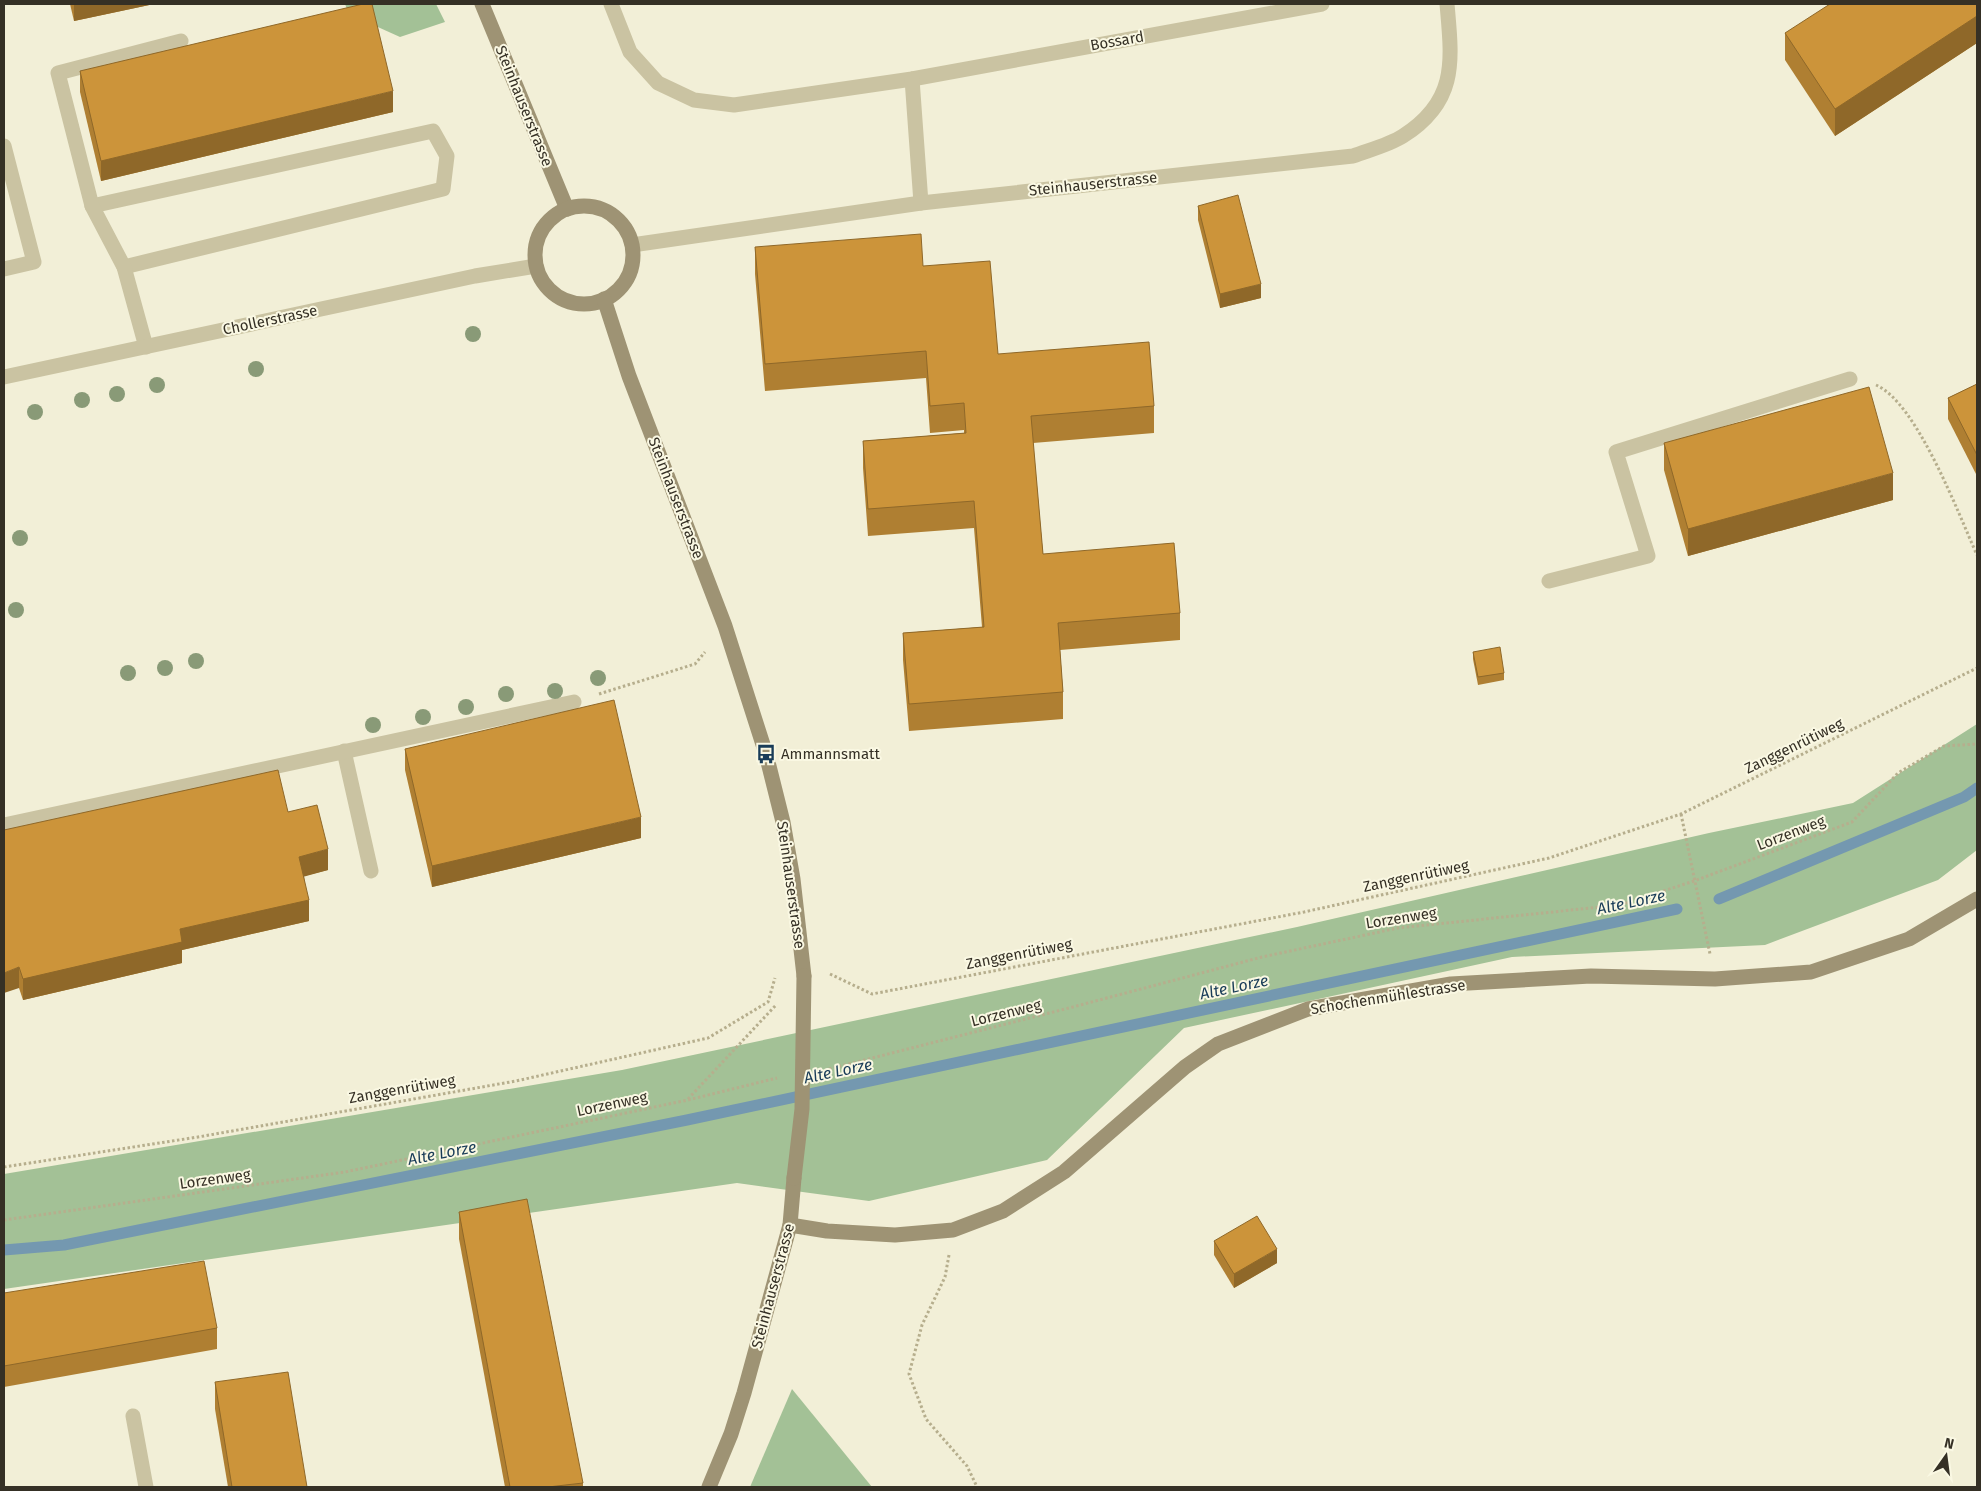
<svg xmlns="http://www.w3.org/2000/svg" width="1981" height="1491" font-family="'Fira Sans',sans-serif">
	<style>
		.green { fill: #a3c196 }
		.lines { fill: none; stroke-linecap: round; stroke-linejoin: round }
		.stream { stroke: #7498b0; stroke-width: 11 }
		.path { stroke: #b6ae8d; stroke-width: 3; stroke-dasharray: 2.5 2.5; stroke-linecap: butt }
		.lane { stroke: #cac3a2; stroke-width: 15 }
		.street { stroke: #cac3a2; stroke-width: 15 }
		.secondary { stroke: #9e9374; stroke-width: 15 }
		.secondary-bridge { stroke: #9e9374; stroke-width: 15 }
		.tree { fill: #899a77 }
		.wall { fill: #af7f32 }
		.shaded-wall { fill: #8f6829 }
		.building { fill: #cc943a; stroke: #8f6829 }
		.labels { text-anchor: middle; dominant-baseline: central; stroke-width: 4; stroke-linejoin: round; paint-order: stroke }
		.street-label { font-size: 15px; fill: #353025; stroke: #faf8e3 }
		.poi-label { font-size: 15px; fill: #353025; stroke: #faf8e3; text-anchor: start }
		.water-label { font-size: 16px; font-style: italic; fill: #193c58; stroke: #faf8e3 }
	</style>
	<rect width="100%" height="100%" fill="#f2efd7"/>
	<g class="green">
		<polygon points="345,4 436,4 445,22 400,37 349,14"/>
		<polygon points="1977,724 1977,850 1938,880 1765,945 1512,957 1184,1028 1047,1160 869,1201 737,1183 4,1289 4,1174 622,1070 1297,927 1709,833 1853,803"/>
		<polygon points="792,1389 872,1487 750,1487"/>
	</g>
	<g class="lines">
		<g class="stream">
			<polyline points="1719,899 1964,797 1977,788"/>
			<polyline points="4,1250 64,1245 687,1120 1677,909"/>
		</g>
		<g class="path">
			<path d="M1876 385C1917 403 1958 513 1977 555"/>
			<polyline points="599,694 695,664 705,652"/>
			<polyline points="1681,814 1710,954"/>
			<polyline points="830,974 872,994 1304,912 1549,858 1681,814 1977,668"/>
			<polyline points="829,1069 1069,1008 1262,957 1398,928 1620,905 1694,881 1852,822 1898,773 1944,746 1977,744"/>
			<polyline points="688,1099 776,1005"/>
			<polyline points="4,1167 198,1137 516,1081 708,1038 768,1002 775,978"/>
			<polyline points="4,1220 345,1172 688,1100 777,1078"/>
			<polyline points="949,1255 945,1277 922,1325 909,1374 926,1419 967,1466 977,1487"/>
		</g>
		<g class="lane">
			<polyline points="611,4 630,52 658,83 694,100 734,105 912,79 1322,4"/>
			<polyline points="912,79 921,203"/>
			<polyline points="4,146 34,262 4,269"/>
			<polyline points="92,206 433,131 447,156 443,189 124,267"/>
			<polyline points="146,347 124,267 92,206 58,73 181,41"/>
			<polyline points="1549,581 1648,556 1616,452 1850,379"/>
			<polyline points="344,751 371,871"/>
			<polyline points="4,825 574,702"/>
			<polyline points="133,1416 146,1487"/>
		</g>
		<g class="street">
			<path d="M632 245 921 203 1353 156C1369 150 1389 145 1403 136 1458 101 1452 61 1447 4"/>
			<polyline points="4,377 475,276 536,266"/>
		</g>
		<g class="secondary">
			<polyline points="482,4 567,209"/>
			<circle cx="584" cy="255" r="49"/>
			<polyline points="604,299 629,376 725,626 766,754 783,822 793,879 804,976"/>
			<polyline points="790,1225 827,1231 895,1235 953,1230 1003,1211 1064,1172 1185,1067 1218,1044 1308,1009 1451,984 1591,976 1715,979 1811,972 1909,939 1977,899"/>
			<polyline points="709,1487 731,1434 744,1393 790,1225 794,1178"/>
		</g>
		<polyline class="secondary-bridge" points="794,1178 802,1109 804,976"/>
	</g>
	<g class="tree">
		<circle cx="473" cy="334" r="8"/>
		<circle cx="256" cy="369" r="8"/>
		<circle cx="157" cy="385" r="8"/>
		<circle cx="117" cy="394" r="8"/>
		<circle cx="82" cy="400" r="8"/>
		<circle cx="35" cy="412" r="8"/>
		<circle cx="20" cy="538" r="8"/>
		<circle cx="16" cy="610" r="8"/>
		<circle cx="196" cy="661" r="8"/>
		<circle cx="165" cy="668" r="8"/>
		<circle cx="128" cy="673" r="8"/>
		<circle cx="598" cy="678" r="8"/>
		<circle cx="555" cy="691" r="8"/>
		<circle cx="506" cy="694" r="8"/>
		<circle cx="466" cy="707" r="8"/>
		<circle cx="423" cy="717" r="8"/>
		<circle cx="373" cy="725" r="8"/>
	</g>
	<g class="wall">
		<polygon points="70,4 154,4 74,21"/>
		<polygon points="1977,4 1977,43 1835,136 1785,60 1785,33"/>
		<polygon points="80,71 393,112 101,181 80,92"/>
		<polygon points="1198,206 1261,298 1220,308 1198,220"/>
		<polygon points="755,247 923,266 998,354 1154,406 1154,433 1033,443 1043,554 1180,613 1180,640 1060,650 1063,692 1063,719 909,731 903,660 903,633 982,627 974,528 868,536 863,468 863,441 964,433 964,430 930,433 926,378 765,391 755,274"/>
		<polygon points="1977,384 1977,476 1948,419 1948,398"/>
		<polygon points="1664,443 1893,500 1688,556 1664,470"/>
		<polygon points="1473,652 1504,673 1504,680 1478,685 1473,659"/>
		<polygon points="405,749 641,838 432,887 405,770"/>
		<polygon points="288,812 328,870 304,876 309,921 182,950 182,963 23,1000 19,988 4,830"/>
		<polygon points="459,1212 583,1483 583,1487 505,1487 459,1239"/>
		<polygon points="1214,1241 1277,1263 1234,1288 1214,1255"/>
		<polygon points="4,1293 217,1328 217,1349 4,1387"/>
		<polygon points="215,1382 307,1487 228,1487 215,1409"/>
	</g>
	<g class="shaded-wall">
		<polygon points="74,4 154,4 74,21"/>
		<polygon points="1977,16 1977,43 1835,136 1835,109"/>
		<polygon points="393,91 393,112 101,181 101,161"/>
		<polygon points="1261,284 1261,298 1220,308 1220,294"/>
		<polygon points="1893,473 1893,500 1688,556 1688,529"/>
		<polygon points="641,817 641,838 432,887 432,866"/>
		<polygon points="328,849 328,870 299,878 299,857"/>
		<polygon points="309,900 309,921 182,950 182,963 23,1000 23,979 180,929"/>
		<polygon points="19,967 19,988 4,993 4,973"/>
		<polygon points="1277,1249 1277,1263 1234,1288 1234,1274"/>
	</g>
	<g class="building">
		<polygon points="363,4 372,4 393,91 101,161 80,71"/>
		<polygon points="1830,4 1977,4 1977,16 1835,109 1785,33"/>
		<polygon points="1238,195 1261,284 1220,294 1198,206"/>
		<polygon points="921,234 923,266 990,261 998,354 1149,342 1154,406 1031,416 1043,554 1174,543 1180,613 1058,623 1063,692 909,704 903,633 984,627 974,501 868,509 863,441 966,433 964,403 930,406 926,351 765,364 755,247"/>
		<polygon points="1977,384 1977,455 1948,398"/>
		<polygon points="1869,387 1893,473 1688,529 1664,443"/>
		<polygon points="1500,647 1504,673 1478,677 1473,652"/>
		<polygon points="614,700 641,817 432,866 405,749"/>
		<polygon points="278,770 288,812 317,805 328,849 299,857 309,900 180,929 182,942 23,979 19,967 4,973 4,830"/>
		<polygon points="527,1199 583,1483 548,1487 510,1487 459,1212"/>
		<polygon points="1257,1216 1277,1249 1234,1274 1214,1241"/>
		<polygon points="204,1261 217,1328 4,1366 4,1293"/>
		<polygon points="288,1372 307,1487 232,1487 215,1382"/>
	</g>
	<defs>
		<symbol id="bus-bare" viewBox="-9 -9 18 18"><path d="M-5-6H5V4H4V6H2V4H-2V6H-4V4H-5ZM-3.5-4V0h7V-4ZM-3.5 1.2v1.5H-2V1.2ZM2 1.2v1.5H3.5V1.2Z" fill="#193c58" stroke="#faf8e3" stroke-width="2.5" paint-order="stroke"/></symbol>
	</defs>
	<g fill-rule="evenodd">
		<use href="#bus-bare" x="752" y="740" width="28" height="28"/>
	</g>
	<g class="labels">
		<g class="street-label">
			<text transform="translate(1117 41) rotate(-10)">Bossard</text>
			<text transform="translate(524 106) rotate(68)">Steinhauserstrasse</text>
			<text transform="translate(1093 184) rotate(-6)">Steinhauserstrasse</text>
			<text transform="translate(270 320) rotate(-12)">Chollerstrasse</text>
			<text transform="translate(676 498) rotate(69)">Steinhauserstrasse</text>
			<text transform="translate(1794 746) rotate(-26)">Zanggenrütiweg</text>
			<text transform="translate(1791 833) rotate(-21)">Lorzenweg</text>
			<text transform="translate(1416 876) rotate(-12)">Zanggenrütiweg</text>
			<text transform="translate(791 885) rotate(82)">Steinhauserstrasse</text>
			<text transform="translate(1401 918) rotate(-9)">Lorzenweg</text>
			<text transform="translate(1019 954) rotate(-11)">Zanggenrütiweg</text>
			<text transform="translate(1388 997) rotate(-9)">Schochenmühlestrasse</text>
			<text transform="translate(1006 1013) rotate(-14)">Lorzenweg</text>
			<text transform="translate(402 1089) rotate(-10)">Zanggenrütiweg</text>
			<text transform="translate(612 1104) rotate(-12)">Lorzenweg</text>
			<text transform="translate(215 1179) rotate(-8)">Lorzenweg</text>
			<text transform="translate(773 1286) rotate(-75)">Steinhauserstrasse</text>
		</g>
		<g class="poi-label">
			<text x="781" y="754">Ammannsmatt</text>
		</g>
		<g class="water-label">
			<text transform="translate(1631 902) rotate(-12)">Alte Lorze</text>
			<text transform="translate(1234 987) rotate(-12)">Alte Lorze</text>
			<text transform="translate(838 1071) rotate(-12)">Alte Lorze</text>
			<text transform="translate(442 1153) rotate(-11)">Alte Lorze</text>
		</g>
	</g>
	<rect width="1981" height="1491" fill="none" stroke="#353025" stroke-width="10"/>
	<g transform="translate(1946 1456) rotate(14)" stroke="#faf8e3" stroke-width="4" paint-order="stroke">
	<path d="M0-4L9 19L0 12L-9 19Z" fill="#353025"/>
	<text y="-8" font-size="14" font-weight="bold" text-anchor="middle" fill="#353025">N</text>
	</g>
</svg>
